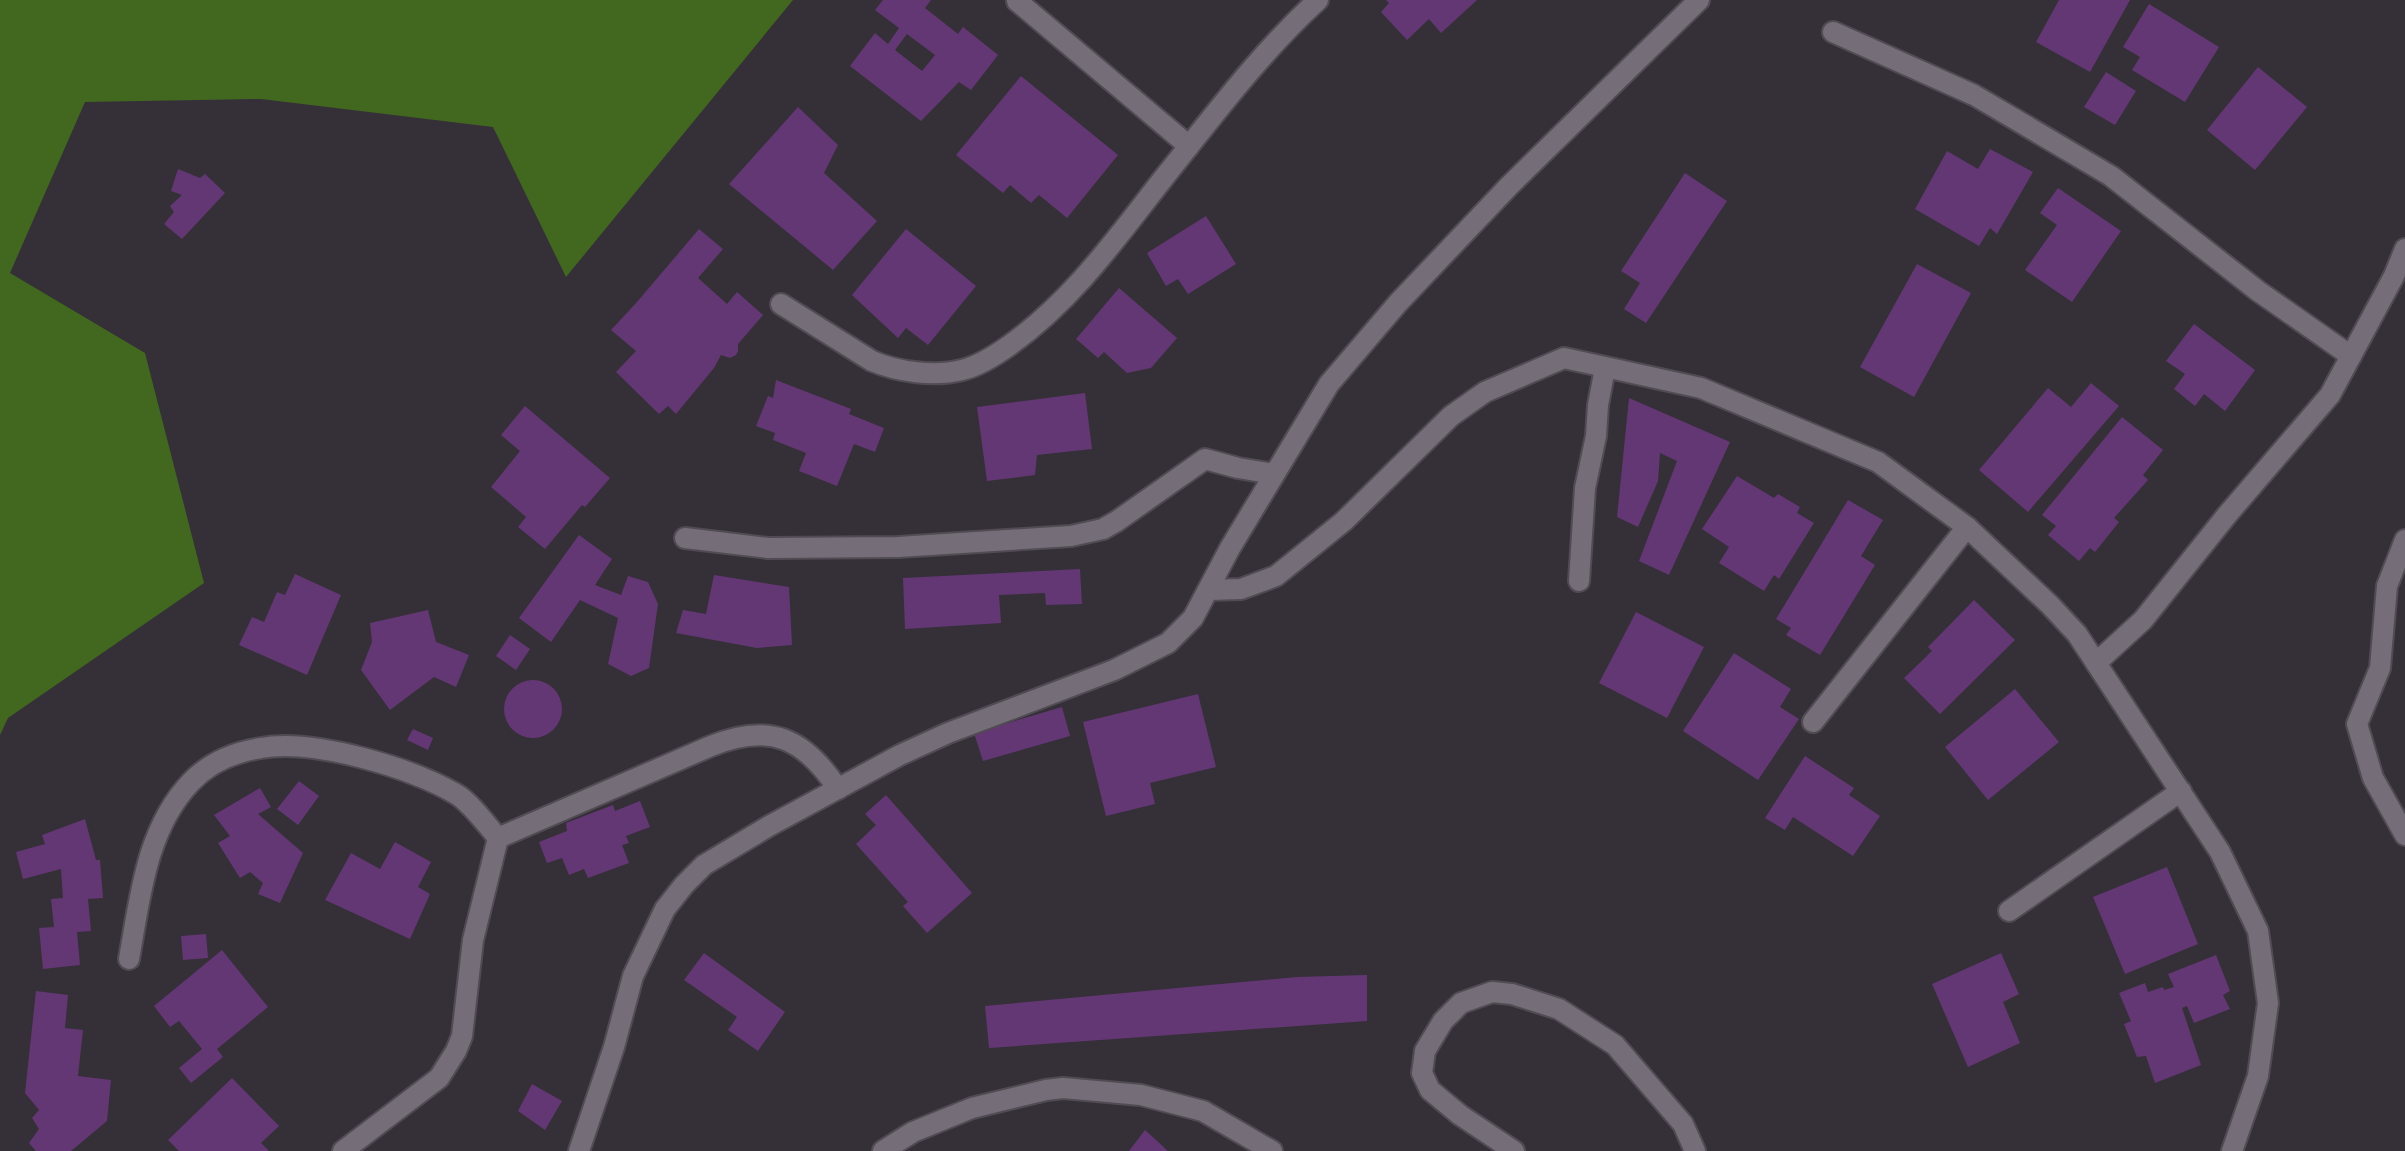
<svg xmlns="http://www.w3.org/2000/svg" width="2405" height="1151" font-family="'Space Grotesk',sans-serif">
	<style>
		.forest { fill: #42671f }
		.building { fill: #633774; fill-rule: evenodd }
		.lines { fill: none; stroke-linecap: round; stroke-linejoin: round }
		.minor-casing { stroke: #514b53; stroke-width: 24 }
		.minor { stroke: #756e78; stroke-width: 20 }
	</style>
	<rect width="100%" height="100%" fill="#352f38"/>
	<polygon class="forest" points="0,0 793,0 566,277 493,127 261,99 85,102 10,273 145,353 204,583 8,718 0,735"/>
	<g class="building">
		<path d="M883 0H931L925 8 958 34 963 27 998 55 971 90 959 82 921 121 850 66 875 33 888 44 899 28 875 10ZM907 34 935 55 922 71 895 50Z"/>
		<polygon points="1386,0 1477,0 1441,33 1429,19 1407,40 1381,12 1389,3"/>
		<polygon points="2059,0 2130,0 2090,72 2036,42"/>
		<polygon points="2149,4 2219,47 2185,102 2132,70 2140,57 2123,47"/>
		<polygon points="2258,67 2307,107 2255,170 2207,130"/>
		<polygon points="2106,72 2136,91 2115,125 2084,107"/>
		<polygon points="1021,76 1118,155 1067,218 1039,195 1031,203 1010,185 1003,193 956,155"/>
		<polygon points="798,107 838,145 824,173 877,221 833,270 729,184"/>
		<polygon points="1990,149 2033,172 1997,234 1990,228 1979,246 1915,209 1947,151 1978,169"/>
		<polygon points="178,169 200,178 205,174 225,193 182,239 164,224 174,212 170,206 182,195 171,191"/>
		<polygon points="1685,173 1727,201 1646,323 1624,309 1640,283 1621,271"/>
		<polygon points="2058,188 2121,231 2072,302 2025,270 2057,225 2040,213"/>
		<polygon points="1206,216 1236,264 1188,294 1178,279 1166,286 1147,253"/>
		<polygon points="699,229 723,249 698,278 727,304 737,292 763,315 738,344 738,351 736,355 730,358 721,355 714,368 676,414 668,406 659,414 616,372 636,351 611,330 637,302"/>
		<polygon points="906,229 976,286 928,345 906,328 898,338 852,295"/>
		<polygon points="1917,264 1971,293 1914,397 1860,367"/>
		<polygon points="1119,288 1177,338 1151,368 1127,373 1104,352 1098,358 1076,339"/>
		<polygon points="2194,324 2255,370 2225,411 2204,394 2195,406 2174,389 2185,374 2166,361"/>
		<polygon points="776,380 851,409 849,414 884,428 875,452 854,444 837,486 799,471 806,453 773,440 775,433 756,426 768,396 773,398"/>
		<polygon points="2091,383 2119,406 2028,512 1979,470 2048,388 2071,407"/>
		<polygon points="1085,393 1092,449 1037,455 1035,475 987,481 977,407"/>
		<polygon points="1629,398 1730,442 1669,575 1639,561 1677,461 1660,453 1658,481 1638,527 1617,517"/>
		<polygon points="525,406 610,478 585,507 582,505 545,549 518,527 526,517 491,487 520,451 501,435"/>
		<polygon points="2122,417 2163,450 2143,475 2148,480 2114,518 2119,522 2095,552 2090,548 2079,561 2048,535 2056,526 2042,515"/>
		<polygon points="1737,476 1774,498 1778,494 1800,507 1797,513 1814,523 1779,579 1774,575 1764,591 1719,563 1729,547 1702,529"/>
		<polygon points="1848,500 1883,520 1861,556 1875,565 1820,655 1786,635 1791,628 1776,619"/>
		<polygon points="579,535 612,559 595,585 621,595 628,576 648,582 658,604 649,668 631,676 608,664 618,618 580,600 551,642 519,618"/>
		<polygon points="1080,569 1082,604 1046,605 1045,593 999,595 1001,623 905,629 903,578"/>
		<polygon points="295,574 341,595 307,675 239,645 252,617 264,622 277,592 285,595"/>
		<polygon points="714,575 789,587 792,645 757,648 676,633 683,610 706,614"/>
		<polygon points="1974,600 2015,640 1940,714 1904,678 1932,651 1928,647"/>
		<polygon points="428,610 436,642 469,655 456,687 434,677 390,710 361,670 372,642 370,623"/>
		<polygon points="1636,612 1704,647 1667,718 1599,683"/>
		<polygon points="510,635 530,649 516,670 496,656"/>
		<polygon points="1734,653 1791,689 1780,707 1799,719 1758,780 1683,731"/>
		<circle cx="533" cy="709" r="29"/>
		<polygon points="2015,689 2059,742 1988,800 1945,747"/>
		<polygon points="1198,694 1216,767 1150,783 1155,804 1106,816 1083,722"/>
		<polygon points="1062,707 1070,736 983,761 974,733"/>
		<polygon points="413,729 433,738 428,750 407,740"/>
		<polygon points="1805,756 1854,788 1849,795 1880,816 1853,856 1793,817 1785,830 1765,818"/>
		<polygon points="299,781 319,796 298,825 277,809"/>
		<polygon points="260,788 271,807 258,814 303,853 280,903 258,894 263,883 250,872 240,878 218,843 230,836 214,815"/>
		<polygon points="886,795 972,893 927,933 903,906 908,902 856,844 876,825 865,814"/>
		<polygon points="640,801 650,827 626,836 629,843 622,845 629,863 588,878 584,869 569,875 562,858 547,863 539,842 567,831 566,823 613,805 615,811"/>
		<polygon points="85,819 96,860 100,860 103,898 88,899 91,931 77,932 80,965 43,969 39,928 54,927 51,899 63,898 61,869 23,879 16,852 45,844 42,835"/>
		<polygon points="395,842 431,862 418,887 430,894 410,939 325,900 351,853 380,869"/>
		<polygon points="2167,867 2198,944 2125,974 2093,897"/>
		<polygon points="206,934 208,958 183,960 181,936"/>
		<polygon points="222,950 268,1007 217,1049 223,1057 191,1083 179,1068 202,1049 179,1021 170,1027 154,1006"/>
		<polygon points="704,953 785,1012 758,1051 728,1030 737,1017 684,980"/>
		<polygon points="2001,953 2019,994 2003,1002 2020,1043 1968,1067 1932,984"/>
		<polygon points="2216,955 2230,991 2223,995 2230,1009 2194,1023 2187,1006 2182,1008 2201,1065 2155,1083 2146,1056 2137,1057 2124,1024 2131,1021 2119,993 2145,983 2148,992 2163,987 2164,990 2174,987 2168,974"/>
		<polygon points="1367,975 1367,1021 989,1048 985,1006 1297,977"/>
		<polygon points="36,991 68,995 65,1028 83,1030 78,1076 111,1080 107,1121 71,1151 36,1151 29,1143 39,1129 32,1118 39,1110 25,1093"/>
		<polygon points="232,1078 279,1126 261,1143 269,1151 179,1151 168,1140"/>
		<polygon points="532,1084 562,1101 545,1130 518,1111"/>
		<polygon points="1145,1130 1168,1151 1129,1151"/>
	</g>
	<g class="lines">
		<defs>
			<g id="minor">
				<polyline points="1017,1 1189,146"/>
				<polyline points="1833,32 1974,95 2111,176 2258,291 2351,356"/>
				<path d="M781 304 872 361C898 372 934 377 962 370 979 366 996 355 1010 345 1075 298 1117 237 1166 175 1214 115 1261 52 1318 0"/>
				<polyline points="685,538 768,548 898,547 1071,536 1103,529 1117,521 1205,459 1238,468 1274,474"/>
				<polyline points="2405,540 2387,586 2380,668 2357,724 2373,778 2405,835"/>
				<polyline points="1579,581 1585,488 1596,436 1598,405 1605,368"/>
				<polyline points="1208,590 1241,589 1276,576 1344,521 1451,416 1485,392 1564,358 1701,388 1878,462 1967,527 2050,605 2077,634 2220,852 2258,931 2268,1003 2258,1076 2232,1151"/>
				<polyline points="2096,663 2143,620 2227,515 2330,395 2394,276 2405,249"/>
				<polyline points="1813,722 1967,527"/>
				<path d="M498 838 711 746C770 722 804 738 838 789"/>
				<polyline points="2009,911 2181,791"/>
				<path d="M129 959C140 898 146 829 191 782 209 763 235 752 261 748 313 738 411 768 456 794 470 802 487 825 498 838"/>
				<polyline points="343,1151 439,1078 456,1051 462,1036 473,940 498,838"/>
				<polyline points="579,1151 614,1047 633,976 665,909 684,885 704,865 769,826 900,755 948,733 1114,670 1168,643 1193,618 1230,548 1329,384 1398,303 1509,186 1699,0"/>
				<polyline points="883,1151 913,1132 972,1108 1046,1090 1063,1088 1141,1095 1203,1111 1272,1151"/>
				<polyline points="1514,1151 1460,1115 1430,1090 1422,1073 1425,1051 1443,1021 1461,1003 1492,992 1512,994 1559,1009 1615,1045 1683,1124 1695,1151"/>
			</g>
		</defs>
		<use href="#minor" class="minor-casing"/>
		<use href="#minor" class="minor"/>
	</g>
</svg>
